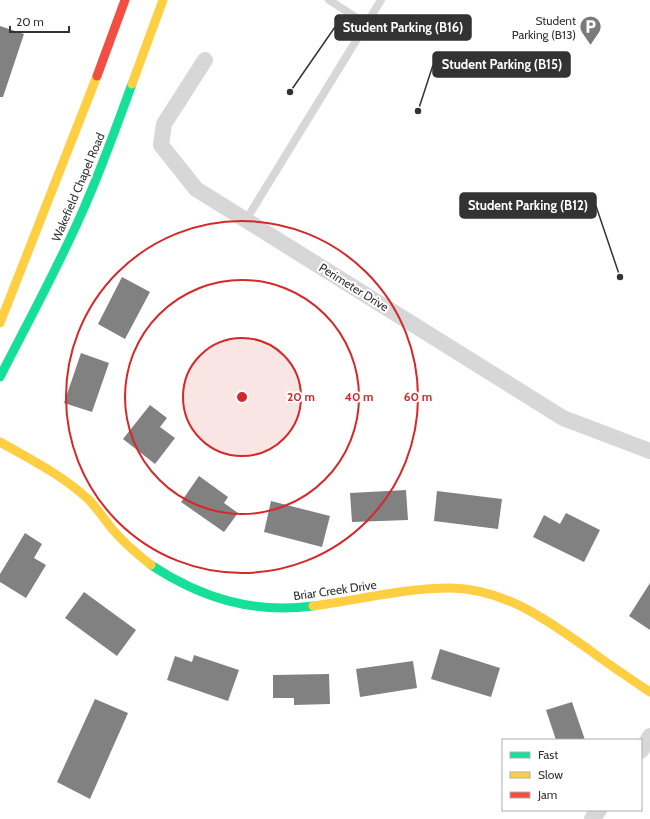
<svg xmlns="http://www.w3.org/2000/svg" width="650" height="819" font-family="Cabin,sans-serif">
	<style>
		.building { fill: #818181 }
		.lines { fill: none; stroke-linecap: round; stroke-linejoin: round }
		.lane { stroke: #d7d7d7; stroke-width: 8 }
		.street { stroke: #d7d7d7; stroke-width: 16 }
		.fast { stroke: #16e098; stroke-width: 9 }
		.slow { stroke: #ffcf43; stroke-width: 9 }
		.jam { stroke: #f24e42; stroke-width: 9 }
		.ring { fill: none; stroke: #d62828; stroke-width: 2 }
		.labels { text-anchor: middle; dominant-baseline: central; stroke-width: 4; stroke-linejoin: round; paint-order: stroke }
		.poi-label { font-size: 12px; fill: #333; stroke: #fff; text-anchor: end }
		.street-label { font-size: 12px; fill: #333; stroke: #fff }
		.centre { fill: #d62828; stroke: #fff; stroke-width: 2 }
		.ring-label { font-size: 12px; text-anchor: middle; font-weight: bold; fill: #d62828; stroke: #fff; stroke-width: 4; stroke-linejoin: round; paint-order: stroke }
		.leader { fill: none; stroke: #333; stroke-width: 1.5 }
		.callout-dot { fill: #333; stroke: #fff; stroke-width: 1.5 }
		.callout { fill: #333; stroke: #333; stroke-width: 1.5 }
		.callout-label { font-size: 13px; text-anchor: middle; font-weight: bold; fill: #fff }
	</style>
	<rect width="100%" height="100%" fill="#fff"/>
	<g class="building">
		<polygon points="0,26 24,34 3,97 0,97"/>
		<polygon points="122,277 150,292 125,339 98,324"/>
		<polygon points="81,353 109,363 92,412 64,403"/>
		<polygon points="150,405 167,418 160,427 175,438 155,464 123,439"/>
		<polygon points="199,476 228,497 224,503 238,513 224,532 181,502"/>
		<polygon points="406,490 408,520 352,522 350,493"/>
		<polygon points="437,491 502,499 498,529 434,521"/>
		<polygon points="271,501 330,516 322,547 264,532"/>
		<polygon points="566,513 600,530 584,562 533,537 544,515 560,524"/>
		<polygon points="25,533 42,544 34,558 46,565 26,598 0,582 0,574"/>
		<polygon points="650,583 650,630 629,616"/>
		<polygon points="84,592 136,630 117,656 65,618"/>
		<polygon points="440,649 500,668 491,697 431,679"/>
		<polygon points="194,655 239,670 228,701 167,680 175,656 192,662"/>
		<polygon points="413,661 417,688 360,697 356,669"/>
		<polygon points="329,674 330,704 294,705 294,698 273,698 273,675"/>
		<polygon points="95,699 128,713 90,799 57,782"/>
		<polygon points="572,702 585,740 556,740 546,710"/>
	</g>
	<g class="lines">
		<g class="lane">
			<polyline points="329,0 366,24"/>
			<polyline points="246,220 381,0"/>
		</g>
		<g class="street">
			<polyline points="205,60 164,124 161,145 196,189 563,418 650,451"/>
			<polyline points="641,751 650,736"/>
			<polyline points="592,819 599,810"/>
		</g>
		<g class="fast">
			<path d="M0 377C27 324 56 271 80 217 100 173 116 128 132 84"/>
			<path d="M151 565C201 598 253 614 313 606"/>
		</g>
		<g class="slow">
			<polyline points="132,84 163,0"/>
			<polyline points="0,323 97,76"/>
			<path d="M0 442C30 459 62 475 88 499 97 508 104 519 113 530 124 543 137 554 151 565"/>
			<path d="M313 606C359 600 405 588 451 588 504 589 546 619 588 649 608 664 629 678 650 692"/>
		</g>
		<polyline class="jam" points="97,76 125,0"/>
	</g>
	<circle cx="242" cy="397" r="59" fill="#d62828" fill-opacity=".12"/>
	<g class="ring">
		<circle cx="242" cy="397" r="59"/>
		<circle cx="242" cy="397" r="117"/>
		<circle cx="242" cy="397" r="176"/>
	</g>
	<defs>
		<symbol id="parking-pin" viewBox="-11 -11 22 30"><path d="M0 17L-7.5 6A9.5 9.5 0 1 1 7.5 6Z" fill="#7a7a7a" stroke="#fff"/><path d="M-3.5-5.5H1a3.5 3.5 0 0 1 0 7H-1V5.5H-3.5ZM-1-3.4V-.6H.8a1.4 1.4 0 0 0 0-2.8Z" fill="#fff"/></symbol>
	</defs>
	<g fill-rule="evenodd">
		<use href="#parking-pin" x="578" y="14" width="25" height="34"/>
	</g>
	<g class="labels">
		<g class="poi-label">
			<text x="576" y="20">Student<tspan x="576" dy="14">Parking (B13)</tspan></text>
		</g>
		<g class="street-label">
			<text transform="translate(78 187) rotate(-67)">Wakefield Chapel Road</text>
			<text transform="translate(354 287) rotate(32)">Perimeter Drive</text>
			<text transform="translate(335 590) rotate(-8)">Briar Creek Drive</text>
		</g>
	</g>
	<circle cx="242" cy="397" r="6" class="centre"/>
	<g class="ring-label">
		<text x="301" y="401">20 m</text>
		<text x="359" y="401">40 m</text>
		<text x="418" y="401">60 m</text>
	</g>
	<path class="leader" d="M290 92L335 27M418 111L433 65M620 277L596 206"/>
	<g class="callout-dot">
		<circle cx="290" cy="92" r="4"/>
		<circle cx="418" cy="111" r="4"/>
		<circle cx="620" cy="277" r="4"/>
	</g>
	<g class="callout">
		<rect x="335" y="15" width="136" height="25" rx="4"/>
		<rect x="433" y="52" width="137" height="25" rx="4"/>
		<rect x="460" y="193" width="136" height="25" rx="4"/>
	</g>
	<g class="callout-label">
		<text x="403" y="32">Student Parking (B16)</text>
		<text x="502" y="69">Student Parking (B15)</text>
		<text x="528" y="210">Student Parking (B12)</text>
	</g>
	<rect x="502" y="739" width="140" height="72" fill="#ffffff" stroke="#adadad"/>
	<rect x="510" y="752" width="20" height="6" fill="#16e098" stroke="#adadad"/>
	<text x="538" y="759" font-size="12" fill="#333333">Fast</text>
	<rect x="510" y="772" width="20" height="6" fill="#ffcf43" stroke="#adadad"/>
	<text x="538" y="779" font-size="12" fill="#333333">Slow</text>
	<rect x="510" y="792" width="20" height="6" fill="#f24e42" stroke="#adadad"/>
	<text x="538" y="799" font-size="12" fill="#333333">Jam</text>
	<path d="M10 26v6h59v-6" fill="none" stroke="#333333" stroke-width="2"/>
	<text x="16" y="26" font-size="12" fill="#333333" stroke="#ffffff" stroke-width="3" paint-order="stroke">20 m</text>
</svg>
